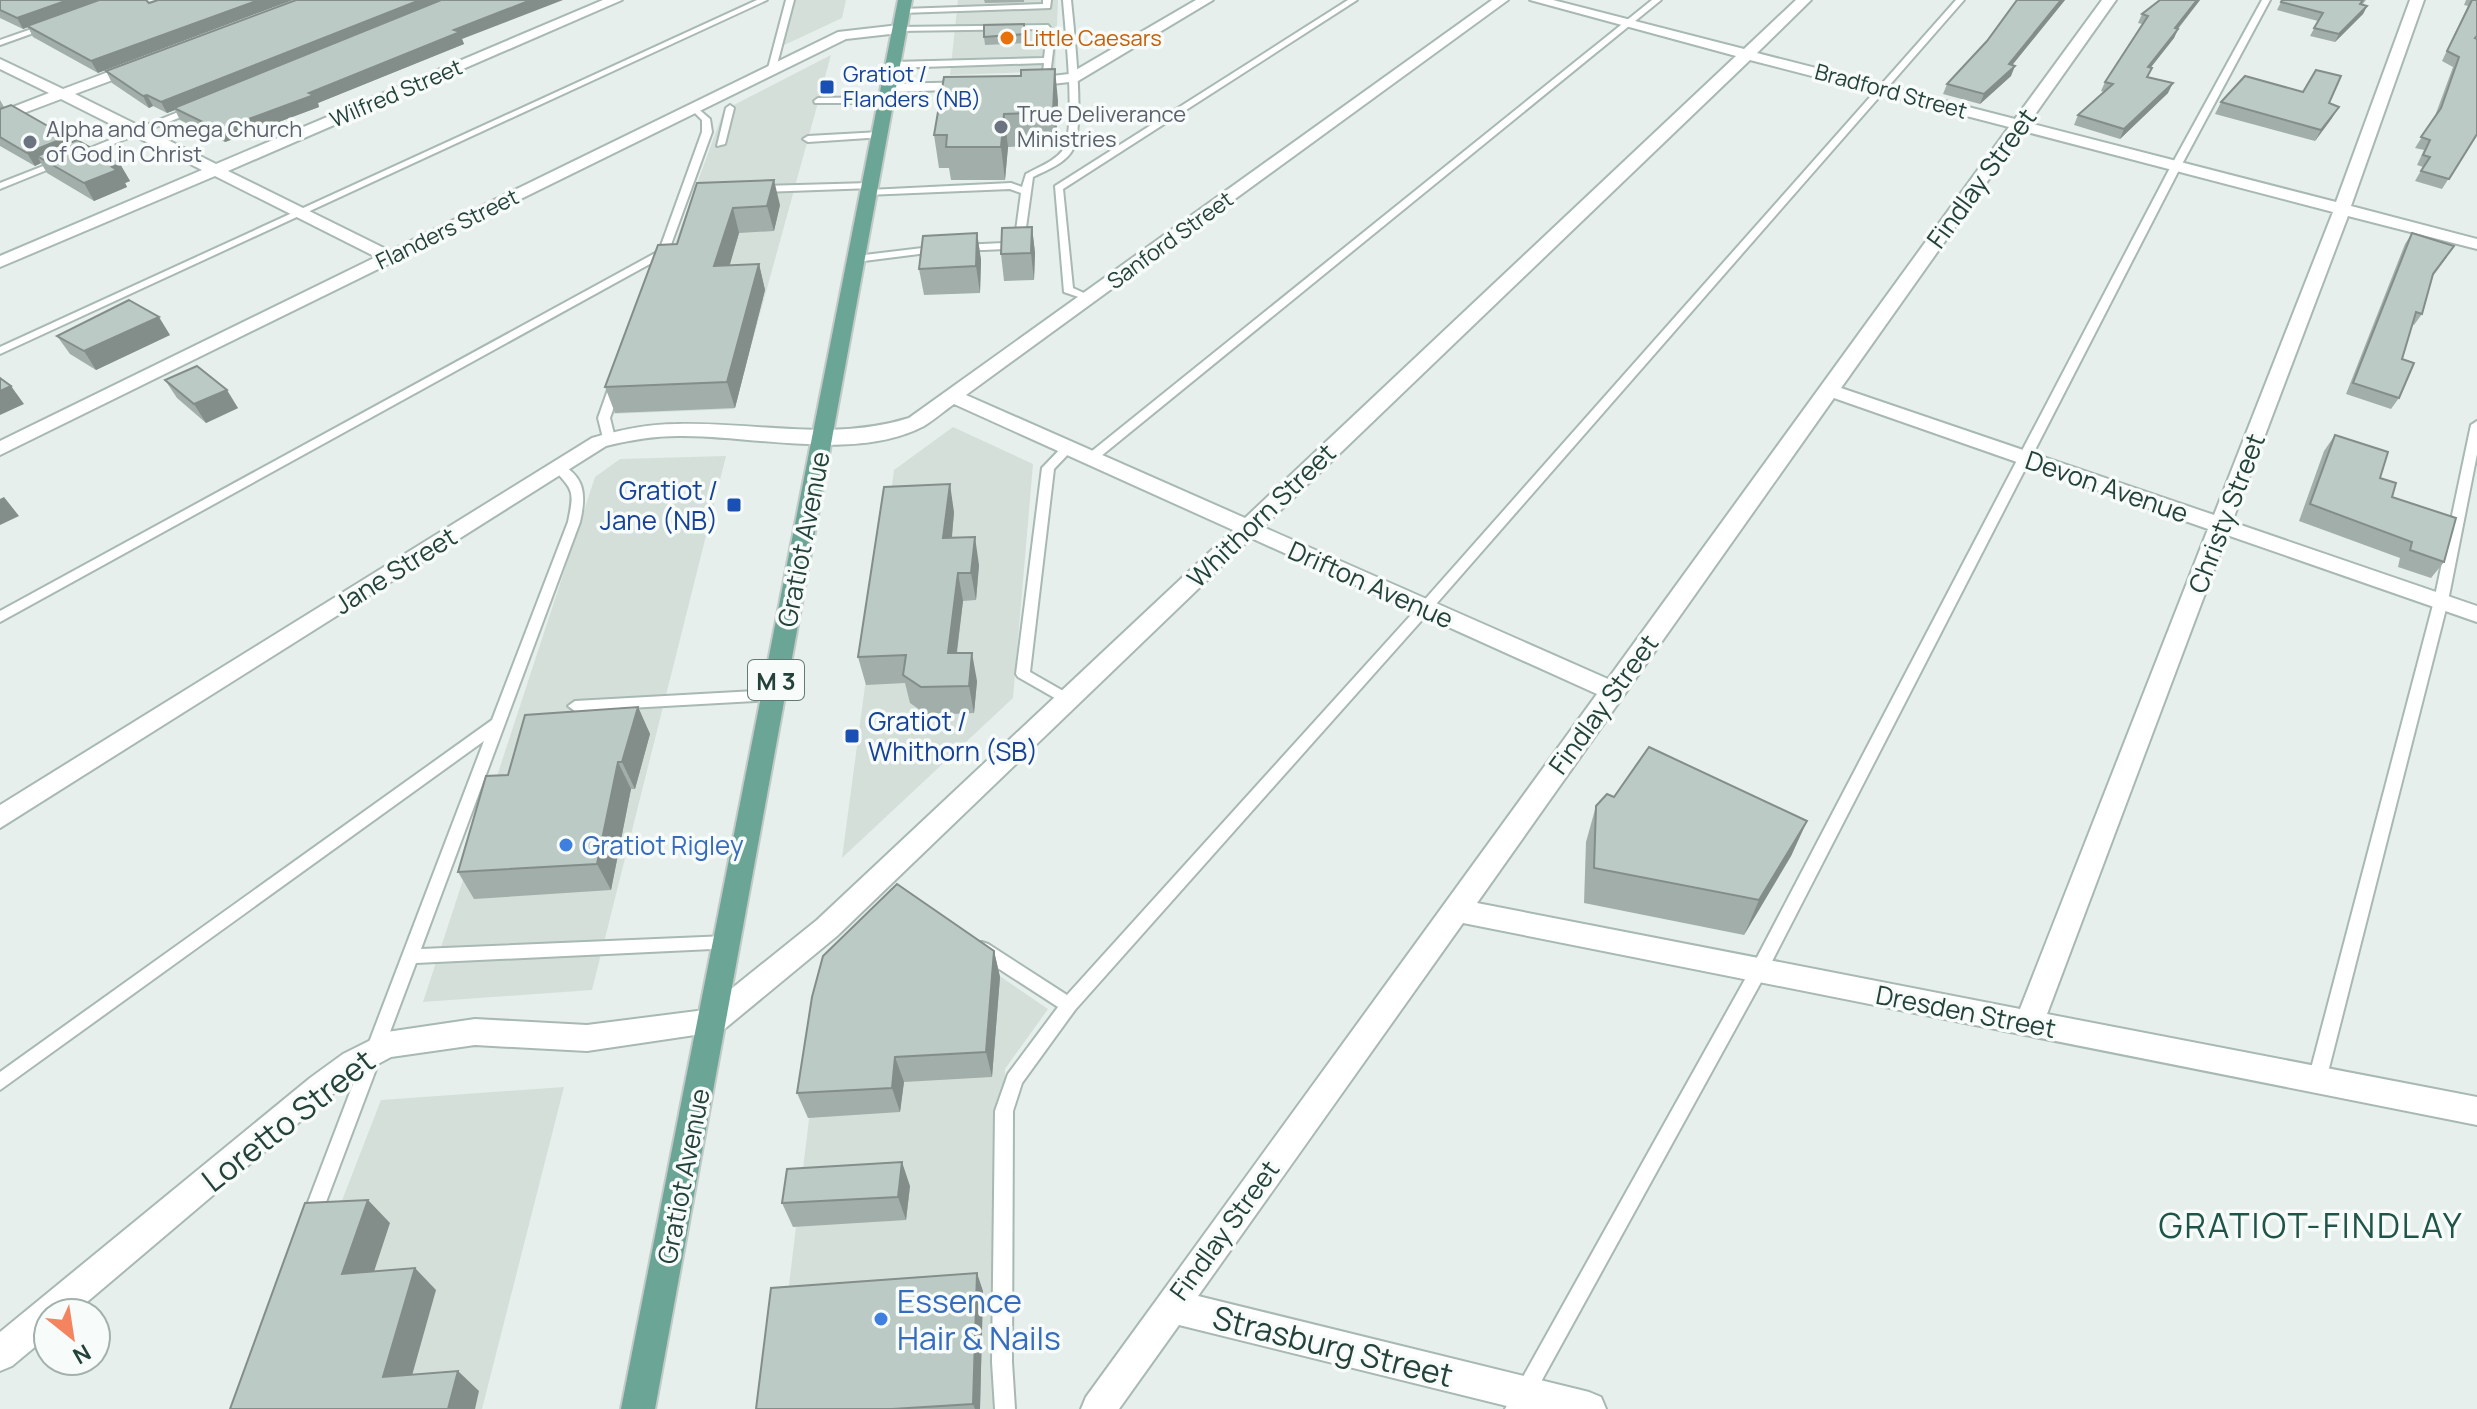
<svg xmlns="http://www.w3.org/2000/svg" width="2477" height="1409" font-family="Manrope,sans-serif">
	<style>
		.built { fill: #d4dfda }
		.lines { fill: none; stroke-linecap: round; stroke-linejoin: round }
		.lane-casing { stroke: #a8b8b2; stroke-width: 4 }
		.street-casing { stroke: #a8b8b2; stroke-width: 4 }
		.primary-casing { stroke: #c2cac8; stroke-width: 4 }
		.lane { fill: #fff; fill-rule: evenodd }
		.street { fill: #fff; fill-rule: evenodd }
		.primary { fill: #6aa596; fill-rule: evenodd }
		.wall { fill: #a1aea9 }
		.shaded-wall { fill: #838d89 }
		.building { fill: #bbcac4; stroke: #838d89; stroke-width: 2 }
		.food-dot { fill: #e8710a; stroke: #f7fbf9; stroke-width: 3 }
		.transit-dot { fill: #1a4fb4; stroke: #f7fbf9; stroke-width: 3 }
		.worship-dot { fill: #6b7280; stroke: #f7fbf9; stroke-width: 3 }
		.shop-dot { fill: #3f7fe0; stroke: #f7fbf9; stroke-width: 3 }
		.labels { text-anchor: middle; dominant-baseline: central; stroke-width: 7; stroke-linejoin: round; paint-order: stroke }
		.far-food-label { font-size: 22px; fill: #c56008; stroke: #f7fbf9; text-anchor: start }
		.far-transit-label { font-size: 22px; fill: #164399; stroke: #f7fbf9; text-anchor: start }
		.far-street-label { font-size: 22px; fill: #24423a; stroke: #f7fbf9 }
		.far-worship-label { font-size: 22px; fill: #5b616d; stroke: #f7fbf9; text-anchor: start }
		.shield { fill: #f7fbf9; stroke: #637a73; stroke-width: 2 }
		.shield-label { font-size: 24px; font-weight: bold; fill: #24423a }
		.street-label { font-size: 26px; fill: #24423a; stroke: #f7fbf9 }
		.transit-label { font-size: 26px; fill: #164399; stroke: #f7fbf9; text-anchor: end }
		.shop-label { font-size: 26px; fill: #366cbe; stroke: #f7fbf9; text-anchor: start }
		.near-street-label { font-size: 32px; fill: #24423a; stroke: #f7fbf9 }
		.near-shop-label { font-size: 32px; fill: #366cbe; stroke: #f7fbf9; text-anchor: start }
		.near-neighbourhood-label { font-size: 34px; letter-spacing: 2px; fill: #1f5548; stroke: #f7fbf9 }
	</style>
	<rect width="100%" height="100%" fill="#e6efeb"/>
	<g class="built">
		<polygon points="795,0 846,0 842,18 780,47"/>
		<polygon points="958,0 1058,0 1055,71 950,75"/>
		<polygon points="831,55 734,409 612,414 724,110"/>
		<polygon points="953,427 1033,464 1013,698 842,858 894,470"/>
		<polygon points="726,456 592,990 423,1002 595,477 620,459"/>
		<polygon points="900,908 1048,1009 1005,1069 999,1409 774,1409 825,987"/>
		<polygon points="564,1087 482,1409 261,1409 381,1100"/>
	</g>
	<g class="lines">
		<defs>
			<g id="lane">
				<polygon points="757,0 767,0 0,354 0,347"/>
				<polygon points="786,0 794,0 775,72 771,75 767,72"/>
				<polygon points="1043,0 1051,0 1050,8 902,13 898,11 902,9 1043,4"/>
				<path d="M1063 0H1071C1074 30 1085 125 1073 149 1066 163 1047 170 1033 177L1024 242 1006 249 960 251 955 248 960 245 1004 243 1015 238 1021 193 1010 189 866 195 864 193 869 190 1011 183 1022 187 1026 174C1038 167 1054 162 1063 150 1077 130 1065 28 1063 0Z"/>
				<polygon points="1348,0 1357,0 1063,189 1073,288 1095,298 1090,301 1064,292 1055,186"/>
				<polygon points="1652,0 1661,0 1095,461 1087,461 1087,455"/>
				<polygon points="1956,0 1964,0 1430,611 1075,1010 1022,1083 1013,1111 1012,1362 1015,1409 995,1409 992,1362 995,1111 1008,1074 1058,1007 976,954 974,949 976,944 982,942 988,944 1067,995 1420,605"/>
				<polygon points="2262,0 2270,0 2181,166 1765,975 1526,1409 1505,1409 1753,965 2171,166"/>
				<polygon points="46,24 53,26 0,45 0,40"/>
				<polygon points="1048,25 1055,34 1049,84 1042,82 1044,63 893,68 889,65 893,62 1044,58 1047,34 1043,29 899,31 896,31 896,27"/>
				<polygon points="818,98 887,97 891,100 887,103 815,103 814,101"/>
				<polygon points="730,105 734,108 725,144 717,146 726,108"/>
				<polygon points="193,106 196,107 196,111 81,157 73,155"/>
				<polygon points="695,106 710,119 712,132 665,261 657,260 0,622 0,611 659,251 702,132 702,120 691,109"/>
				<polygon points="880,132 883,133 883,137 808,142 803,139 808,136"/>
				<polygon points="56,161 64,163 0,189 0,183"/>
				<polygon points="870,183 875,186 873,188 759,192 754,189 759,186"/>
				<polygon points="939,246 943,247 943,251 856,262 851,259 856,256"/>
				<polygon points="616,381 622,384 610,418 615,438 609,442 603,438 598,418 610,384"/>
				<polygon points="2477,421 2477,454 2448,601 2326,1080 2323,1085 2317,1088 2311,1085 2308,1080 2434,601 2471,425"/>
				<polygon points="1069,443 1075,447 1054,469 1030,672 1072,696 1074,700 1072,704 1067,705 1018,677 1016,674 1042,468 1065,444"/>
				<path d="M558 463C586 476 586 496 580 522L421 949 727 936 733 938 735 943 733 948 416 963 320 1218 318 1224 311 1227 304 1224 302 1218 484 741 0 1090V1072L492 720 568 522C575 489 573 491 552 467Z"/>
				<polygon points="773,690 780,695 773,700 575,711 568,706 575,701"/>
			</g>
			<g id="street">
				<polygon points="603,0 622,0 228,171 390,251 838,32 899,25 906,29 899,33 846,39 0,455 0,441 376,257 215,176 0,267 0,256 202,170 61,99 0,122 0,112 49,93 0,69 0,59 63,89 135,62 145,62 145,68 75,94 216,164"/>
				<polygon points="1196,0 1213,0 1078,81 1026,87 1019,83 1026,79 1069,74"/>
				<path d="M1492 0H1508L966 395 1245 518 1736 56 1530 0H1553L1744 49 1796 0H1811L1757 53 2015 119 2102 0H2116L2029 123 2336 202 2410 0H2424L2351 206 2477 239V249L2348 216 2232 522 2477 606V622L2227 535 2047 1014 2477 1097V1125L1463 923 1198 1296 1589 1392 1601 1397 1606 1409H1519L1179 1325 1119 1409H1081L1086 1397 1597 694 1251 538 837 936 722 1031 587 1051 475 1045 391 1057 363 1072 330 1096 74 1313H48V1336L12 1366 0 1371V1332L310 1078 343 1054 387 1032 475 1019 587 1025 705 1010 817 920 1233 530 954 404C944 411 934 420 924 426 856 462 753 435 679 436 654 436 630 440 606 446L0 828V805L592 438C620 430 647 424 677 424 756 422 832 442 909 418ZM1750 60 2009 127 1608 679 1263 527ZM2023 131 2333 212 2214 515 1841 388ZM1834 398 2208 529 2020 1009 1477 903Z"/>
				<polygon points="974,82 981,86 979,89 889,92 882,88 889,84"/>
			</g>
			<polygon id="primary" points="898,0 912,0 655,1409 621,1409"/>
		</defs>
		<use href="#lane" class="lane-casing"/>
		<use href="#street" class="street-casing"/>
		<use href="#primary" class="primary-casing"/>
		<use href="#lane" class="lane"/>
		<use href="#street" class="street"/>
		<use href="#primary" class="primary"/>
	</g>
	<g class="wall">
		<polygon points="0,0 146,0 98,73 33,37 28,27 23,29 0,18"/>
		<polygon points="984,0 1024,0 1024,2 985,3"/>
		<polygon points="2017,0 2065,0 2012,65 2011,76 1980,104 1943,94 1947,84 1987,41"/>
		<polygon points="2160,0 2200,0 2178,29 2174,38 2151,67 2148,77 2168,93 2120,139 2074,125 2078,115 2104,92 2101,91 2105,82 2142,24 2138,23 2142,14"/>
		<polygon points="2282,0 2366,0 2362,5 2367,6 2363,14 2335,42 2310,36 2318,21 2277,10"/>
		<polygon points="2466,0 2477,0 2476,39 2477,134 2442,189 2415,181 2423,167 2417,165 2424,150 2415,148 2435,116 2453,67 2442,61 2468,6 2464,5"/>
		<polygon points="1024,24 1026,43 985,45 984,37"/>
		<polygon points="462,39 464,44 318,103 319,107 225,142 180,120 175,110 167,113 153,106 149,108 112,83 106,71"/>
		<polygon points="944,77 1058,101 1056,145 1008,147 1005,180 951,180 949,168 939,168 934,135"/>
		<polygon points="0,100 4,107 67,137 70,143 120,164 130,181 125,183 127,187 94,201 47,173 41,163 35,166 0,146"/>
		<polygon points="2221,102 2329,103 2332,118 2315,141 2215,114"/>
		<polygon points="697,183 780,205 774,231 739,233 729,266 759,264 765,290 735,408 615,413 605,387 677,244"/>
		<polygon points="1032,227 1035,253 1034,280 1004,281 1001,254"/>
		<polygon points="977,233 981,260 980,293 924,295 919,269"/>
		<polygon points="2412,233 2447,257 2433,276 2422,314 2414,325 2412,324 2402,359 2399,398 2391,409 2346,394 2405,244"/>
		<polygon points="170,335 96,370 70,354 57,336"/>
		<polygon points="165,380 238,408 206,423 177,398"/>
		<polygon points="2335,435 2380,478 2392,497 2444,562 2431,578 2398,567 2400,558 2299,521 2324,451"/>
		<polygon points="954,512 952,538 979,565 976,600 963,601 957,653 977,681 974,713 927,715 910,703 905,683 866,685 858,657"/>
		<polygon points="638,707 650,734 635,789 631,789 611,890 474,899 458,872 508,775"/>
		<polygon points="1614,797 1807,821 1791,856 1744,935 1584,903 1586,842 1596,806"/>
		<polygon points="994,951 1000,977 992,1077 904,1082 900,1112 808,1118 797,1093"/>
		<polygon points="910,1186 906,1220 793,1227 782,1203"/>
		<polygon points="983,1291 980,1409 756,1409"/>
	</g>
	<g class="shaded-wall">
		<polygon points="68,0 106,0 27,26 28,27 23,29 17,18"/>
		<polygon points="259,0 293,0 98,73 91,61"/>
		<polygon points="420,0 452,0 174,108 175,110 167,113 161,102"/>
		<polygon points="531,0 563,0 462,39 464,44 318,103 319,107 225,142 219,130 454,30"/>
		<polygon points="2061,0 2065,0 2005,74 2009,64"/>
		<polygon points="2197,0 2200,0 2171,37 2175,28"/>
		<polygon points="2367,6 2363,14 2335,42 2339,34"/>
		<polygon points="2178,29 2174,38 2144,76 2148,67"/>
		<polygon points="2015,66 2011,76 1980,104 1984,94"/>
		<polygon points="1055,69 1058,101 1056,145 1053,112"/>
		<polygon points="2173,83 2168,93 2120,139 2124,129"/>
		<polygon points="147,95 153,106 149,108 143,96"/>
		<polygon points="2339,107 2332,118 2315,141 2321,130"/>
		<polygon points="1004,114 1008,147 1005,180 1001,147"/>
		<polygon points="67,137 75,150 37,156 41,163 35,166 27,153"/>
		<polygon points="120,164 130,181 125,183 127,187 94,201 84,183 112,167"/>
		<polygon points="774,180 780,205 774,231 767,206"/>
		<polygon points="733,208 739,233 722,292 714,266"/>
		<polygon points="1032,227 1035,253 1034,280 1031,253"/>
		<polygon points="977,233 981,260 980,293 976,266"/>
		<polygon points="759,264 765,290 735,408 727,382"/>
		<polygon points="159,317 170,335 96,370 84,351"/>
		<polygon points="11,386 24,404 0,415 0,391"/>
		<polygon points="227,390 238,408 206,423 194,404"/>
		<polygon points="950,484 954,512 949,566 943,538"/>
		<polygon points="4,497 19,516 0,525 0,499"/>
		<polygon points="975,537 979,565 976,600 971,573"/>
		<polygon points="958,573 963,601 953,681 948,653"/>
		<polygon points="972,653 977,681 974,713 969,686"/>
		<polygon points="638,707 650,734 635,789 622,762"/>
		<polygon points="618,762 631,789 611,890 597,864"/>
		<polygon points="1807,821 1791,856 1744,935 1759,900"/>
		<polygon points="994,951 1000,977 992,1077 986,1052"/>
		<polygon points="895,1057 904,1082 900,1112 892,1088"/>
		<polygon points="902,1162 910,1186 906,1220 898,1197"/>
		<polygon points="368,1200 390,1223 366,1296 342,1274"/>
		<polygon points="415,1268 436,1290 406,1397 383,1377"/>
		<polygon points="977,1273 983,1291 980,1409 975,1409 973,1404"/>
		<polygon points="458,1371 479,1391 475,1409 448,1409"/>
	</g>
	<g class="building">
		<polygon points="0,0 68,0 17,18 0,10"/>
		<polygon points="99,0 146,0 149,3 158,0 259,0 91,61 27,26"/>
		<polygon points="296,0 420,0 161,102 147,95 143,96 106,71"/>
		<polygon points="441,0 531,0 454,30 460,32 309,93 314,95 219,130 174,108"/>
		<polygon points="2017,0 2061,0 2009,64 2015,66 1984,94 1947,84 1987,41"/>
		<polygon points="2160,0 2197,0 2175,28 2178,29 2148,67 2152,68 2147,77 2173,83 2124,129 2078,115 2113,84 2105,82 2148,16 2142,14"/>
		<polygon points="2282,0 2363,0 2360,4 2367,6 2339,34 2314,28 2323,13 2281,2"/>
		<polygon points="2472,0 2477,0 2477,36 2475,38 2477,39 2477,134 2449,179 2421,171 2430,157 2423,155 2430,140 2421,137 2441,108 2459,57 2447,51"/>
		<polygon points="1024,24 1025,34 984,37 984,25"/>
		<polygon points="1055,69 1053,112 1004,114 1001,147 946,147 947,135 934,135 944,77 1021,76 1021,70"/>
		<polygon points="2316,70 2341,76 2329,103 2339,107 2321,130 2221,102 2245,76 2303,92"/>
		<polygon points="11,105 67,137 27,153 0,137 0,109"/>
		<polygon points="77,140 120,164 112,167 117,170 84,183 37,156"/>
		<polygon points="774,180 767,206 733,208 714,266 759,264 727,382 605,387 658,245 677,244 697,183"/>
		<polygon points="1032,227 1031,253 1001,254 1002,228"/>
		<polygon points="977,233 976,266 919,269 923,236"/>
		<polygon points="2412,233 2454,246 2433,274 2422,314 2416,312 2402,359 2414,363 2399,398 2353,383"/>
		<polygon points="129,300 159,317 84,351 57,336"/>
		<polygon points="197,366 227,390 194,404 165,380"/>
		<polygon points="0,378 11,386 0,391"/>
		<polygon points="2335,435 2388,452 2380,478 2396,483 2392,497 2456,518 2444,562 2410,550 2412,542 2310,504"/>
		<polygon points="950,484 943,538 975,537 971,573 958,573 948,653 972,653 969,686 921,687 903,675 906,655 858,657 884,487"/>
		<polygon points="638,707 622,762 618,762 597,864 458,872 486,776 508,775 525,715"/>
		<polygon points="1649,747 1807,821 1759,900 1594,868 1596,806 1607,794 1614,797"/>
		<polygon points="897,884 994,951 986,1052 895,1057 892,1088 797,1093 812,997 823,956"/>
		<polygon points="902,1162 898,1197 782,1203 787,1169"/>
		<polygon points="368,1200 342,1274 415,1268 383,1377 458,1371 448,1409 230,1409 305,1203"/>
		<polygon points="977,1273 973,1404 892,1409 756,1409 771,1288"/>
	</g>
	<circle class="food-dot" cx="1007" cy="38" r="8"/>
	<g class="transit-dot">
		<rect x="819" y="79" width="16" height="16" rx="4"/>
		<rect x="726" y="497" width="16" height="16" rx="4"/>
		<rect x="844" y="728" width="16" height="16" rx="4"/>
	</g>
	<g class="worship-dot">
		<circle cx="1001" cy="127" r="8"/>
		<circle cx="30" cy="142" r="8"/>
	</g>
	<g class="shop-dot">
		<circle cx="566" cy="845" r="8"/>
		<circle cx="881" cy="1319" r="8"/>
	</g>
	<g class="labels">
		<g class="far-food-label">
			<text x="1023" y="38">Little Caesars</text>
		</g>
		<g class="far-transit-label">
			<text x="843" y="74">Gratiot /<tspan x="843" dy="25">Flanders (NB)</tspan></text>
		</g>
		<g class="far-street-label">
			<text transform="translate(1891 91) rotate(15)">Bradford Street</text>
			<text transform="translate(396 93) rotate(-23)">Wilfred Street</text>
			<text transform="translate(447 229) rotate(-26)">Flanders Street</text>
			<text transform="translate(1170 240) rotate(-36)">Sanford Street</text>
		</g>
		<g class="far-worship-label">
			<text x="1017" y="114">True Deliverance<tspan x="1017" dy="25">Ministries</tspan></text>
			<text x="46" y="129">Alpha and Omega Church<tspan x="46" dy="25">of God in Christ</tspan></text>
		</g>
		<rect class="shield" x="748" y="660" width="56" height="40" rx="6"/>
		<g class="shield-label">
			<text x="776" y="680">M 3</text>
		</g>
		<g class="street-label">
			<text transform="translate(1981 178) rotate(-54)">Findlay Street</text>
			<text transform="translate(2107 486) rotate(19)">Devon Avenue</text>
			<text transform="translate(2226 513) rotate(-69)">Christy Street</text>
			<text transform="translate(1261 515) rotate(-44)">Whithorn Street</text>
			<text transform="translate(803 539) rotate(-79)">Gratiot Avenue</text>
			<text transform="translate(395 570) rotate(-32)">Jane Street</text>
			<text transform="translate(1371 584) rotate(24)">Drifton Avenue</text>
			<text transform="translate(1603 704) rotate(-54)">Findlay Street</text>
			<text transform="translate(1966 1011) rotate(11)">Dresden Street</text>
			<text transform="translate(683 1176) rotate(-79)">Gratiot Avenue</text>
			<text transform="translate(1224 1230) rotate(-54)">Findlay Street</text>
		</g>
		<g class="transit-label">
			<text x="718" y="490">Gratiot /<tspan x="718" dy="30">Jane (NB)</tspan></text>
			<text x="868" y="721" text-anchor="start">Gratiot /<tspan x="868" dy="30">Whithorn (SB)</tspan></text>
		</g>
		<g class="shop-label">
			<text x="582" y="845">Gratiot Rigley</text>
		</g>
		<g class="near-street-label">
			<text transform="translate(288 1120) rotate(-38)">Loretto Street</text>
			<text transform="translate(1333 1346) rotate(14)">Strasburg Street</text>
		</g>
		<g class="near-shop-label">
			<text x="897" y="1301">Essence<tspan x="897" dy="37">Hair &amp; Nails</tspan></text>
		</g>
		<g class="near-neighbourhood-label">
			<text x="2311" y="1225">GRATIOT-FINDLAY</text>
		</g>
	</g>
	<g transform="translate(72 1337) rotate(150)"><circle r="38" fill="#f7fbf9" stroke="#a3b1ad" stroke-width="2"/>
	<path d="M0-6L14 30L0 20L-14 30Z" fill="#f4845f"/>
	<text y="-12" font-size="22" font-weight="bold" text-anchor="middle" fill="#24423a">N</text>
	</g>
</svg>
